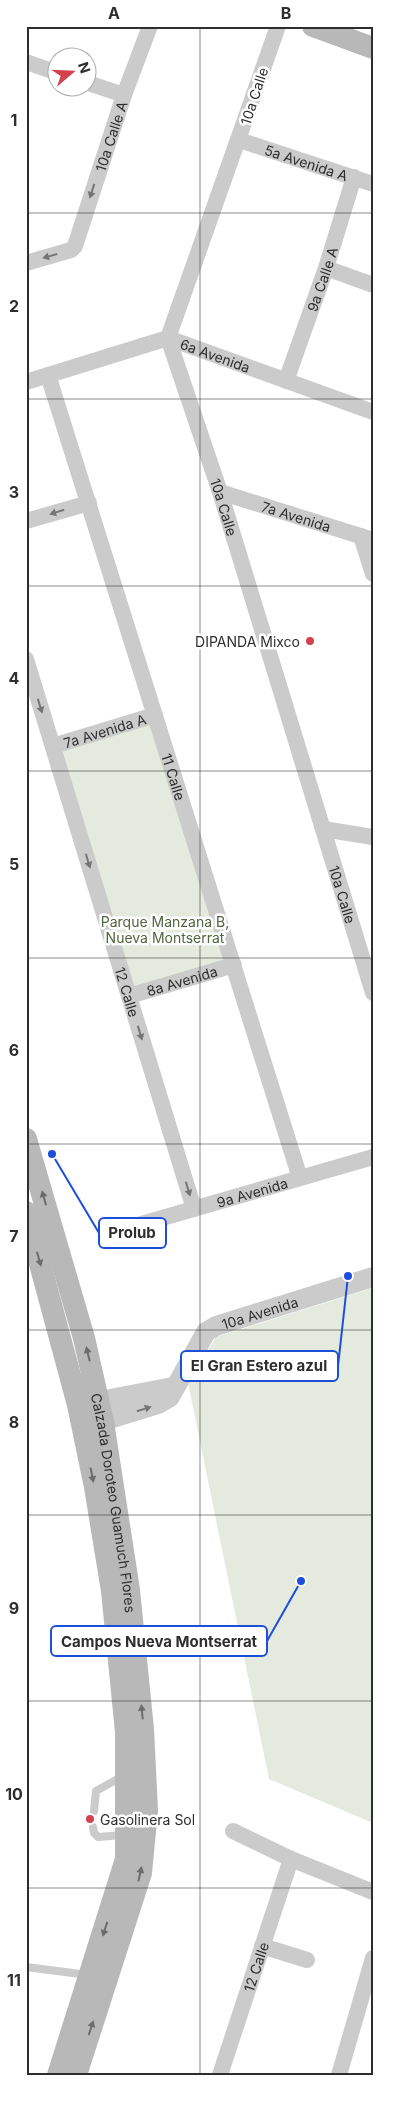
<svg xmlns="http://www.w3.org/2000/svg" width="399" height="2101" font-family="Inter,sans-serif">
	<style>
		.green { fill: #e4eadd }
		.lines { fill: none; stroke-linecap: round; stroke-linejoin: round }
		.service { stroke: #cbcbcb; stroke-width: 8 }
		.minor { stroke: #cbcbcb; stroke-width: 16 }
		.tertiary { stroke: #cbcbcb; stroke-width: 20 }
		.secondary { stroke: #b8b8b8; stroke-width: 22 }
		.oneway { fill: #757575 }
		.oneway2 { fill: #6c6c6c }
		.grid { fill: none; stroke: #2e2e2e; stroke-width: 1; stroke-opacity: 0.55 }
		.poi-dot { fill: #d2424c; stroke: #fff; stroke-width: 2 }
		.labels { text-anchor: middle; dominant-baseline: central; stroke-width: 5; stroke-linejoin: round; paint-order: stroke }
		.street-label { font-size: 14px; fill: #2e2e2e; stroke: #fff }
		.poi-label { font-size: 14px; fill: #2e2e2e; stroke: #fff; text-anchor: end }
		.park-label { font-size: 14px; fill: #516540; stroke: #fff }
		.leader { fill: none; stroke: #1d4ed8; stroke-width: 2 }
		.callout-dot { fill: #1d4ed8; stroke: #fff; stroke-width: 2 }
		.callout { fill: #fff; stroke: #1d4ed8; stroke-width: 2 }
		.callout-label { font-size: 15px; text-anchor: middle; font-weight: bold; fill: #2e2e2e }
		.neatline { fill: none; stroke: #2e2e2e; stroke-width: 2 }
		.grid-label { font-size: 16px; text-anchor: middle; font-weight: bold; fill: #2e2e2e }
	</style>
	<rect width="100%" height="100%" fill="#fff"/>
	<g class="green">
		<polygon points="152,721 228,963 132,992 59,749"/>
		<polygon points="373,1288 373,1823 269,1779 188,1383 216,1337"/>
	</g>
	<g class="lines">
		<g class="service">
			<polyline points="94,1811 96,1791 123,1776"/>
			<polyline points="93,1827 94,1833 98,1837 123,1835"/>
			<polyline points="26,1967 88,1975"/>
		</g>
		<g class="minor">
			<path id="s1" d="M278 26 168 338 220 492 373 993"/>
			<polyline points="26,62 58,73"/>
			<polyline points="88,83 124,95"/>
			<path id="s2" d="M239 140 373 184"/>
			<path id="s3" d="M26 263 71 250 75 246 124 95 150 26"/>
			<polyline points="326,268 373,285"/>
			<path id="s4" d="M48 375 300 1178"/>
			<path id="s5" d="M286 381 326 268 354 177"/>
			<path id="s6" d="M26 382 168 338 373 412"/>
			<path id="s7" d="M220 492 373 540"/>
			<polyline points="26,521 89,503"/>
			<polyline points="361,536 373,574"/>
			<path id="s8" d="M26 659 194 1209"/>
			<path id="s9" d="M53 746 155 715"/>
			<polyline points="323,829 373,837"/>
			<path id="s10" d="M129 996 234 965"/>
			<path id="s11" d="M131 1227 373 1157"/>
			<polyline points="233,1831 291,1859 373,1892"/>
			<polyline points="262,1946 307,1960"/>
			<path id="s12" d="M220 2075 291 1859"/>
			<polyline points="339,2075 373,1958"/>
		</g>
		<g class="tertiary">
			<polyline points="84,1404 173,1387"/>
			<path id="s13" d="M87 1426 158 1404 170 1397 201 1341 206 1332 216 1326 373 1277"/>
		</g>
		<g class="secondary">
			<polyline points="313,26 373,48"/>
			<path id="s14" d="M26 1139 84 1338 103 1422 129 1590 143 1729 147 1810 141 1873 76 2075"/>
			<polyline points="26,1212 78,1405 95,1487 112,1591 126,1732 126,1859 58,2075"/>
		</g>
	</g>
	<defs><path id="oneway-solid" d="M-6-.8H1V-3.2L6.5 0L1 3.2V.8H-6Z" transform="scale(1.25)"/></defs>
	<g class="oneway">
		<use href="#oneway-solid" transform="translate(92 191) rotate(108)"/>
		<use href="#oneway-solid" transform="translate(50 256) rotate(164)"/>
		<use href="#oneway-solid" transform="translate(57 512) rotate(163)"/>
		<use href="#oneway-solid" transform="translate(40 706) rotate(73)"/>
		<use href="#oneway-solid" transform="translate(88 861) rotate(73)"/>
		<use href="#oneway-solid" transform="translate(140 1033) rotate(73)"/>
		<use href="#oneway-solid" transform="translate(188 1189) rotate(73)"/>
		<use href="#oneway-solid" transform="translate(144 1409) rotate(-18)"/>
	</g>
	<g class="oneway2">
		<use href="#oneway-solid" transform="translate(44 1198) rotate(-106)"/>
		<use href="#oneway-solid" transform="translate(39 1259) rotate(74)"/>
		<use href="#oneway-solid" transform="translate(88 1354) rotate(-103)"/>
		<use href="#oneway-solid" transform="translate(92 1475) rotate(79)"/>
		<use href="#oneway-solid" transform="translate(142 1712) rotate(-96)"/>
		<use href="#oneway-solid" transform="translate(140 1874) rotate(-78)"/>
		<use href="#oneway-solid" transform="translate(105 1929) rotate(108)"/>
		<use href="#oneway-solid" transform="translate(91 2028) rotate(-72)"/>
	</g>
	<path class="grid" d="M200 26V2075M26 213H373M26 399H373M26 586H373M26 771H373M26 958H373M26 1144H373M26 1330H373M26 1515H373M26 1701H373M26 1888H373"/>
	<g class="poi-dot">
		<circle cx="310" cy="641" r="5"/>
		<circle cx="90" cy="1819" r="5"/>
	</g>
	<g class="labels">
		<g class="street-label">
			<text transform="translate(254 96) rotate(-72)">10a Calle</text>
			<text stroke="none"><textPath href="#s3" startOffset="168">10a Calle A</textPath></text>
			<text stroke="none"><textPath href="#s2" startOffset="71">5a Avenida A</textPath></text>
			<text stroke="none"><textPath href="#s5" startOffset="108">9a Calle A</textPath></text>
			<text stroke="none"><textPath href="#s6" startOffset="199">6a Avenida</textPath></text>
			<text stroke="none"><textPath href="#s1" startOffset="509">10a Calle</textPath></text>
			<text stroke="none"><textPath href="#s7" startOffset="80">7a Avenida</textPath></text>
			<text stroke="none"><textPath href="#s9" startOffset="54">7a Avenida A</textPath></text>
			<text stroke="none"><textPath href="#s4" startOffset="421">11 Calle</textPath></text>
			<text stroke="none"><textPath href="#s1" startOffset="914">10a Calle</textPath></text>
			<text stroke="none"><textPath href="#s10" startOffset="55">8a Avenida</textPath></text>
			<text stroke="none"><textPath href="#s8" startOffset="348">12 Calle</textPath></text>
			<text stroke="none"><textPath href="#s11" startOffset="126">9a Avenida</textPath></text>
			<text stroke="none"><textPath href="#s13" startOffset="220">10a Avenida</textPath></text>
			<text stroke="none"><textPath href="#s14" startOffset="375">Calzada Doroteo Guamuch Flores</textPath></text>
			<text stroke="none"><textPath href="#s12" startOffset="114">12 Calle</textPath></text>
		</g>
		<g class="poi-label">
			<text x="300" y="641">DIPANDA Mixco</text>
			<text x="100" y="1819" text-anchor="start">Gasolinera Sol</text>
		</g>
		<g class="park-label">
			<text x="165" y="921">Parque Manzana B,<tspan x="165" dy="16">Nueva Montserrat</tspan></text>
		</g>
	</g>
	<path class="leader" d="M52 1154L99 1233M348 1276L338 1366M301 1581L267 1641"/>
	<g class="callout-dot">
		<circle cx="52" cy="1154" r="5"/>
		<circle cx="348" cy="1276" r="5"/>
		<circle cx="301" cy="1581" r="5"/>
	</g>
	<g class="callout">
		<rect x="99" y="1218" width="67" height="30" rx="5"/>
		<rect x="181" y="1351" width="157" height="30" rx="5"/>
		<rect x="51" y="1626" width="216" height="30" rx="5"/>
	</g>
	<g class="callout-label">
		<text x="132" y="1238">Prolub</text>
		<text x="259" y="1371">El Gran Estero azul</text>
		<text x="159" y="1647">Campos Nueva Montserrat</text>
	</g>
	<rect width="399" height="2101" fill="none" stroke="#ffffff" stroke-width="55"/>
	<g transform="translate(72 72) rotate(71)"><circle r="24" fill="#ffffff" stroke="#ababab"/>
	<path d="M0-4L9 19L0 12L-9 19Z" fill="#d2424c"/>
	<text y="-8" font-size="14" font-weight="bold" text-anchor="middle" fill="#2e2e2e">N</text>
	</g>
	<rect x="28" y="28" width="344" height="2046" class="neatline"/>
	<g class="grid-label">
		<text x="114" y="19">A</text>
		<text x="286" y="19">B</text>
		<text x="14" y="126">1</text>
		<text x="14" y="312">2</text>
		<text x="14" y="498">3</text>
		<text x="14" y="684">4</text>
		<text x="14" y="870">5</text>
		<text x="14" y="1056">6</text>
		<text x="14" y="1242">7</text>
		<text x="14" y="1428">8</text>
		<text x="14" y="1614">9</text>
		<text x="14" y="1800">10</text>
		<text x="14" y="1986">11</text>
	</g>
</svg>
